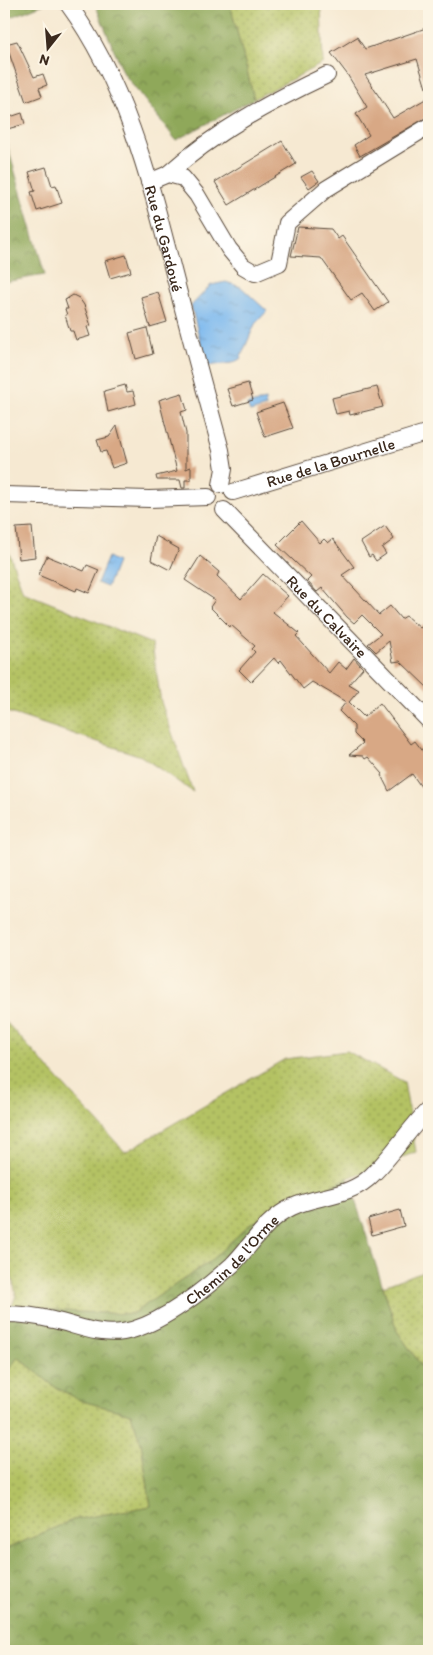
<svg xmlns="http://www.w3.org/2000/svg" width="433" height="1655" font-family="Itim,sans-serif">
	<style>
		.grass { fill: url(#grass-dots); stroke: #787641 }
		.forest { fill: url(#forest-crowns); stroke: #65693c }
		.water { fill: url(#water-ripples); stroke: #5c7286 }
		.building { fill: #d8a885 }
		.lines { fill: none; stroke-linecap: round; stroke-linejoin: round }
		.minor-casing { stroke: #574739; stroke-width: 18 }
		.minor { stroke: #fff; stroke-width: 16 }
		.labels { text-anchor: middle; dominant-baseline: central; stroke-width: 4; stroke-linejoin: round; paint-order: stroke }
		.street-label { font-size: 16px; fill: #3b2a1e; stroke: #fcf5e5 }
	</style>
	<defs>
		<pattern id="grass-dots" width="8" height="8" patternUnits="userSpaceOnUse" patternTransform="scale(1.25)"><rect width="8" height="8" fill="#b4c264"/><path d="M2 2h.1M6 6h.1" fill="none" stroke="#949e52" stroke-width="1.8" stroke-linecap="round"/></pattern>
		<pattern id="forest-crowns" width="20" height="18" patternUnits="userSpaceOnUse" patternTransform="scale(1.25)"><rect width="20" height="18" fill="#8fa85a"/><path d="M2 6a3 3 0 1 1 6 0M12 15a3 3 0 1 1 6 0" fill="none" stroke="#76894a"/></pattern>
		<pattern id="water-ripples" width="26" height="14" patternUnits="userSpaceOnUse" patternTransform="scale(1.25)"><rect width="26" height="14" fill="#7db9ef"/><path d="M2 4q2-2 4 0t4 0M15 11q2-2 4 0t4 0" fill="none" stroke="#6897c1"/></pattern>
	</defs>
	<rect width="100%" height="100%" fill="#fcf5e5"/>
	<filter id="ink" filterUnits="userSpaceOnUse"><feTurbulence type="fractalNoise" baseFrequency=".02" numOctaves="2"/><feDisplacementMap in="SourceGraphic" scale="10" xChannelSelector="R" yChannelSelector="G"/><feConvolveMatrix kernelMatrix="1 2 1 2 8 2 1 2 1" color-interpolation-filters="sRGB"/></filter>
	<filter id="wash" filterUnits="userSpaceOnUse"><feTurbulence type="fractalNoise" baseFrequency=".0096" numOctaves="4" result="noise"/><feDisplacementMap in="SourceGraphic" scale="20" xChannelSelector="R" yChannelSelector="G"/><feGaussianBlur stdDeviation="1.12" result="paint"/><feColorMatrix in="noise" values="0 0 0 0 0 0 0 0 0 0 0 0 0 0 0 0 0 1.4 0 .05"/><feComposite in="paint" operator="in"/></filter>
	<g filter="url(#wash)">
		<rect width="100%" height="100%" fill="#f6e9d2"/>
		<g class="grass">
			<polygon points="230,4 321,4 323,63 254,99"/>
			<polygon points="4,538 23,592 152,644 161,702 193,792 141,756 4,711"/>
			<polygon points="6,1022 125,1152 285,1059 347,1051 404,1082 416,1152 348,1178 250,1224 209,1262 132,1314 77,1312 12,1306 16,1295 4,1243 4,1072"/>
			<polygon points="429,1269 429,1385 422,1367 397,1331 383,1286"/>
			<polygon points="18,1357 55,1387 82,1401 131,1414 141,1443 151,1506 73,1520 4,1550 4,1376"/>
		</g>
		<g class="forest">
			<polygon points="4,4 44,4 4,20"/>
			<polygon points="95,4 230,4 254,99 176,140 124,74"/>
			<polygon points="6,141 45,275 4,282 4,142"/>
			<polygon points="348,1178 397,1331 422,1367 429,1385 429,1651 4,1651 4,1550 73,1520 151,1506 141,1443 131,1414 82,1401 55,1387 18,1357 4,1376 4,1305 77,1312 132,1314 209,1262 250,1224"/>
		</g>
		<g class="water">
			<polygon points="226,282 241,287 267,311 255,324 240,359 232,363 207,366 191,306 211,285"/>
			<polygon points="265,400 266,407 250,412 247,405"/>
			<polygon points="108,557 117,562 107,587 97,583"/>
		</g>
		<g id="blocks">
			<g class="building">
				<polygon points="429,27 429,87 426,88 417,59 365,75 393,118 429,97 429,116 360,156 354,145 369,135 356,114 367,107 347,74 331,53 357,37 365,49"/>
				<polygon points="17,41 34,77 43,74 47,85 39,88 42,96 26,102 6,44"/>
				<polygon points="22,113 25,124 4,130 4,119"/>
				<polygon points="282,141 296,164 229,205 215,182"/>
				<polygon points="46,167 52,186 56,185 62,203 37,211 31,192 35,191 29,172"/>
				<polygon points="312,171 319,181 309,188 301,177"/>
				<polygon points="298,227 331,229 338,239 342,236 388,302 375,311 362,293 351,300 321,258 291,256"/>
				<polygon points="126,255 131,272 110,278 105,261"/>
				<polygon points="158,292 167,322 150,327 141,297"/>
				<polygon points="73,295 79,298 84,305 91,326 87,327 90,336 76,340 73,331 70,331 65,315 67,315 65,309 68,309 65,300"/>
				<polygon points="147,328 153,354 136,359 129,333"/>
				<polygon points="248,383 253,400 233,406 227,389"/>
				<polygon points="125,385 127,392 133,391 136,404 108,412 104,391"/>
				<polygon points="377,387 383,407 350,415 349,411 336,414 332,398"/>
				<polygon points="182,393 187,410 181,412 186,433 186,469 191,467 191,480 185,480 185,488 182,488 180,480 157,480 156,476 177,471 159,400"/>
				<polygon points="283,403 293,428 265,437 256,412"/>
				<polygon points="117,426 127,463 112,468 106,451 101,452 97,440 109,437"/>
				<polygon points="301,521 320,543 324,539 328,543 333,539 354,567 342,575 379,615 390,606 401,619 406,616 420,628 429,621 429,689 400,661 393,662 389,641 376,652 368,644 381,634 362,615 354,623 347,617 322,588 317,592 307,581 311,577 277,545"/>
				<polygon points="385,526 394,539 382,548 386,554 376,561 372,555 369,557 361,542"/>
				<polygon points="32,527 35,557 19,559 16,528"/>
				<polygon points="156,536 179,549 170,570 151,560"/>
				<polygon points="47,556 84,571 87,565 99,570 89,593 77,588 76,591 38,575"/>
				<polygon points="200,556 219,572 217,576 241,599 263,574 288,596 273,612 299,633 296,636 329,673 338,662 346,669 354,658 361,666 363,668 349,684 359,690 349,702 364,717 380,703 411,744 415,741 429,759 429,798 412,774 389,791 381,775 383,774 368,757 365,759 363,756 349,755 363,743 354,734 354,726 339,711 346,702 312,682 303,689 281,660 278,663 274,658 251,682 239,670 255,652 252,649 255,646 231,625 230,627 210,607 215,600 185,580"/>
				<polygon points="400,1210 404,1226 372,1235 368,1219"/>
			</g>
		</g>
	</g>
	<g filter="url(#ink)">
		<use href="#blocks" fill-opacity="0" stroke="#574739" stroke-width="1"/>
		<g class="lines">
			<defs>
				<g id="minor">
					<path id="s1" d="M68 4C126 83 150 181 174 274 189 333 205 391 221 450L224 469 221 485"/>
					<path d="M168 174C214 132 272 101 327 75"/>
					<polyline points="149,182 168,174 183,178 197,195 229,249 243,266 255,273 279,263 287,223 326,189 429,126"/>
					<path id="s2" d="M233 492 429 432"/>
					<polyline points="4,495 149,499 208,497"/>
					<path id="s3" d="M224 510 429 721"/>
					<path id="s4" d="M4 1314C20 1314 37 1316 53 1320 76 1325 98 1336 123 1332 159 1326 205 1289 232 1265 251 1246 266 1219 292 1207 318 1195 351 1197 372 1175 393 1155 408 1130 429 1109"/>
				</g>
			</defs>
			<use href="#minor" class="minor-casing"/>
			<use href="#minor" class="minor"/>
		</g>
	</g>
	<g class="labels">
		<g class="street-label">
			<text stroke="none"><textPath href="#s1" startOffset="255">Rue du Gardoué</textPath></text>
			<text stroke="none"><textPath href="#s2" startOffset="102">Rue de la Bournelle</textPath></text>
			<text stroke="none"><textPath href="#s3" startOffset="148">Rue du Calvaire</textPath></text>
			<text stroke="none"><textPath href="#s4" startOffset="254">Chemin de l'Orme</textPath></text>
		</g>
	</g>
	<rect width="433" height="1655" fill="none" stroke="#fcf5e5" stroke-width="20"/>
	<g transform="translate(48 48) rotate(197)" stroke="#fcf5e5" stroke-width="4" paint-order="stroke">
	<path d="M0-4L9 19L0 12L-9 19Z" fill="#3b2a1e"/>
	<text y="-8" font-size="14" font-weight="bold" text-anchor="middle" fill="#3b2a1e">N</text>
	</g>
</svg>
